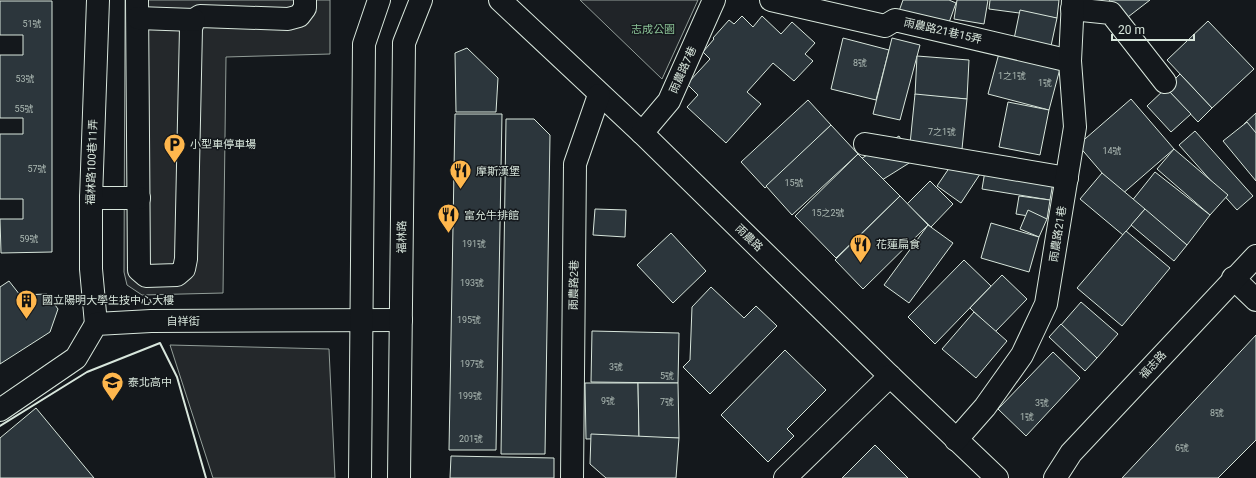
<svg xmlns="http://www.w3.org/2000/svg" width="1256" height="478" font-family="Roboto,'Noto Sans TC',sans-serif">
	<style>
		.green { fill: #202428; stroke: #939e99 }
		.parking { fill: #24282b; stroke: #939e99 }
		.building { fill: #2c363c; stroke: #d8e6dc }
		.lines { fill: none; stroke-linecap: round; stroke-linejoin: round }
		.minor-casing { stroke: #d8e6dc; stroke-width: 24 }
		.major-casing { stroke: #d8e6dc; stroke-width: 24 }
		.minor { stroke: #14181c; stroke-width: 22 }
		.major { stroke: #14181c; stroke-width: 22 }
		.wall { stroke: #d8e6dc; stroke-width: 2 }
		.labels { text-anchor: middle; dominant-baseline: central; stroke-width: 3; stroke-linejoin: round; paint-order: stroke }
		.number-label { font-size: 9px; fill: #adbab4 }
		.park-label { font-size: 11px; fill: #8ac095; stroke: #14181c }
		.street-label { font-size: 11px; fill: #d8e6dc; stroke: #14181c }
		.poi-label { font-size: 11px; fill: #d8e6dc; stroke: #14181c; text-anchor: start }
	</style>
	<rect width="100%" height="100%" fill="#14181c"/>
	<polygon class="green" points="580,0 698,0 662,79"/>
	<g class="parking">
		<polygon points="125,0 330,0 330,54 226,57 223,293 142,295 127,285 124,272"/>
		<polygon points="170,345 329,349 335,478 213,478"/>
	</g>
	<g class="building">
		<polygon points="903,0 949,0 956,3 946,31 898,14"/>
		<polygon points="957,0 988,0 984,24 954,19"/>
		<polygon points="990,0 1059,0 1057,18 989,9"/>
		<polygon points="1109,0 1150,0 1124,20"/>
		<polygon points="0,1 52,1 52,252 1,253 0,219 23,219 23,199 0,199 0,134 23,134 23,118 0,118 0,55 23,55 23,35 0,35"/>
		<polygon points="1020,10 1057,18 1051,46 1014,39"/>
		<polygon points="742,16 753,27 762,16 781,34 792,22 815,43 805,54 813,61 794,81 773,63 747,92 761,104 726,143 687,107 698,95 687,84 710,59 703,52 714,39 713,38 729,20 734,24"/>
		<polygon points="1208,21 1254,69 1212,108 1167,60"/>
		<polygon points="843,38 889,50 876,100 831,89"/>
		<polygon points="892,38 920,45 900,120 873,114"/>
		<polygon points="1001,46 1062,61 1049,110 988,94"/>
		<polygon points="467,48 498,78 496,112 456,112 455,53"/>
		<polygon points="917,56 969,60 967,99 915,95"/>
		<polygon points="1180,74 1212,108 1198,122 1166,88"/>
		<polygon points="1166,88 1191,114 1171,132 1147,106"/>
		<polygon points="915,94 967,99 962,149 910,144"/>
		<polygon points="1131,99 1174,149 1121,195 1078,145"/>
		<polygon points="808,100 831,125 765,188 741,162"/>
		<polygon points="1008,102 1049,110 1040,155 999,147"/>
		<polygon points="1256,113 1256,138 1244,124"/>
		<polygon points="455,114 502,114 496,450 449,450"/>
		<polygon points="506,119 534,119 550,135 545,454 501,454"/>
		<polygon points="1247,122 1256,133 1256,181 1223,141"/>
		<polygon points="831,125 858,154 792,215 766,186"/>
		<polygon points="1195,131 1253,196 1237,210 1179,145"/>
		<polygon points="899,136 914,160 874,185 859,160"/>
		<polygon points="962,149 986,165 961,203 937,186"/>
		<polygon points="1174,149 1228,195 1210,215 1157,169"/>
		<polygon points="858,154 900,196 836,258 795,216"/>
		<polygon points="986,165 1054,176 1050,200 982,189"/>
		<polygon points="1155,172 1210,215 1187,245 1131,202"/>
		<polygon points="1102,173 1145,209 1123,235 1080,199"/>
		<polygon points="930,181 953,204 931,227 907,204"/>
		<polygon points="900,196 928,225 863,289 835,260"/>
		<polygon points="1019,196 1050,200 1047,219 1016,214"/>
		<polygon points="595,209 626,210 625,237 593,235"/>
		<polygon points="1145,209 1187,245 1174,261 1131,225"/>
		<polygon points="1028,210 1047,219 1039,237 1020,229"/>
		<polygon points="991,223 1039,237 1029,272 981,258"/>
		<polygon points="928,225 953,243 909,303 884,285"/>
		<polygon points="1126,231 1170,268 1122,326 1077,288"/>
		<polygon points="671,233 706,271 673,303 637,265"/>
		<polygon points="964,260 991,286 935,344 908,317"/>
		<polygon points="1002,275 1027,299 995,332 970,308"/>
		<polygon points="9,281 20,295 47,294 58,309 50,332 0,364 0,287"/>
		<polygon points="711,287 744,318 756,306 777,326 710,394 683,367 690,360 692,307"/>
		<polygon points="1081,302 1118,334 1097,358 1060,326"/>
		<polygon points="974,312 1007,341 976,378 942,349"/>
		<polygon points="1061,324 1097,358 1085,371 1049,337"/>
		<polygon points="592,331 679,333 678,383 591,382"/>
		<polygon points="1256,335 1256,440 1218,478 1122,478"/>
		<polygon points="785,350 826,390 787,429 794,436 768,462 721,415"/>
		<polygon points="1053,352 1080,378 1026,436 998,409"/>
		<polygon points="585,383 638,383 639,438 586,439"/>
		<polygon points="638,383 678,383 679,438 639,438"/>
		<polygon points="36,408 94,478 0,478 0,438"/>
		<polygon points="591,434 679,438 676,478 606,478 590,464"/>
		<polygon points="875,445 908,478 842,478"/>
		<polygon points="451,456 554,458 554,478 450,478"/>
	</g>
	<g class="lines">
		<defs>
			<g id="minor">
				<polyline points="137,0 139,270 146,276 177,275 184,269 186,259 191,28 194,20 200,16 288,19 299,16 305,8 305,0"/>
				<polyline points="500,0 642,133 890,376 997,478"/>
				<polyline points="771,0 885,26 895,20 1070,61"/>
				<polyline points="1072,9 1111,13 1165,82"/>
				<polyline points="138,18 194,20"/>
				<polyline points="642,133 669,101 714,0"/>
				<polyline points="865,144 1067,178"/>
				<polyline points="91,198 139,198"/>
				<polyline points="1233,278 1256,300"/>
				<polyline points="96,324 91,269 91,198 98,0"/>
				<polyline points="0,410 76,358 96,324 151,321 401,320"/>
				<polyline points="956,440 985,407 1022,355 1046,304 1075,127 1070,61 1073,0"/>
				<polyline points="572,478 575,164 599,95"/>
				<polyline points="785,478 890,376"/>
				<polyline points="1055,478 1071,453 1256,256"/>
			</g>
			<g id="major">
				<polyline points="360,478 364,44 379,0"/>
				<polyline points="399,478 404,43 421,0"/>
			</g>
		</defs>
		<use href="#minor" class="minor-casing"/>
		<use href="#major" class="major-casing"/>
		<use href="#minor" class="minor"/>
		<use href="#major" class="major"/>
		<polyline class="wall" points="0,426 87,372 160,343 177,377 206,478"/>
	</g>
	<defs>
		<symbol id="parking-pin" viewBox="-11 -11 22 30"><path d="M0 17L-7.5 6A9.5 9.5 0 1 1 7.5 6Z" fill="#ffb74d" stroke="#14181c"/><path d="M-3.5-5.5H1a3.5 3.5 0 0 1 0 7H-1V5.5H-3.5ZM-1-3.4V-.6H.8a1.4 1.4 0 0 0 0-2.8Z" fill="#111"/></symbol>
		<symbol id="restaurant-pin" viewBox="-11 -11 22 30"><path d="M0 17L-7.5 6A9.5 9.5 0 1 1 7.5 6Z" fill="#ffb74d" stroke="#14181c"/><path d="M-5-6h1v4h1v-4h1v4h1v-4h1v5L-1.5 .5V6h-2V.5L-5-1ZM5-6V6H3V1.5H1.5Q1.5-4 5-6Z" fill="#111"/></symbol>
		<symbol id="building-pin" viewBox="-11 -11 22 30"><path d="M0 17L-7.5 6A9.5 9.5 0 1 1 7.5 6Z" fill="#ffb74d" stroke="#14181c"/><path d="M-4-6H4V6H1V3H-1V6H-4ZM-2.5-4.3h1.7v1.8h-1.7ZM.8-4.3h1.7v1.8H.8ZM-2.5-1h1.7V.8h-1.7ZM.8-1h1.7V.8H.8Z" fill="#111"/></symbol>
		<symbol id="school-pin" viewBox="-11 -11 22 30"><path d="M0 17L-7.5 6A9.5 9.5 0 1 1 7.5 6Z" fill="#ffb74d" stroke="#14181c"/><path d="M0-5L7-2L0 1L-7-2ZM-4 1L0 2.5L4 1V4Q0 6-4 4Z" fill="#111"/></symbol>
	</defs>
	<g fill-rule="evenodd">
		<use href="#parking-pin" x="162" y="132" width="25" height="34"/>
		<use href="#restaurant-pin" x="448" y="158" width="25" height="34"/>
		<use href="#restaurant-pin" x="436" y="202" width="25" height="34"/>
		<use href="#restaurant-pin" x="848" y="232" width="25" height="34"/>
		<use href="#building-pin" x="14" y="288" width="25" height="34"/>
		<use href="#school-pin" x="100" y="370" width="25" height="34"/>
	</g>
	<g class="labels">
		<g class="number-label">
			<text x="32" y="24">51號</text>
			<text x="860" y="63">8號</text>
			<text x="1012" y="76">1之1號</text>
			<text x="25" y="79">53號</text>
			<text x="1045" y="83">1號</text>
			<text x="24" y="109">55號</text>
			<text x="942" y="132">7之1號</text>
			<text x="1112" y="151">14號</text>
			<text x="37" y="169">57號</text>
			<text x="794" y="183">15號</text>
			<text x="828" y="213">15之2號</text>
			<text x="29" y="239">59號</text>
			<text x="474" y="244">191號</text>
			<text x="472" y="283">193號</text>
			<text x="469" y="320">195號</text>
			<text x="472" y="364">197號</text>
			<text x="616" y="367">3號</text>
			<text x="667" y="376">5號</text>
			<text x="470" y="396">199號</text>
			<text x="608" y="401">9號</text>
			<text x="667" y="402">7號</text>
			<text x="1042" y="403">3號</text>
			<text x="1217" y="413">8號</text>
			<text x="1027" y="417">1號</text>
			<text x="471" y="439">201號</text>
			<text x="1182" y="448">6號</text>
		</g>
		<g class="park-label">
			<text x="653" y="29">志成公園</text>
		</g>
		<g class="street-label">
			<text transform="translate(943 31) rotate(13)">雨農路21巷15弄</text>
			<text transform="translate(683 70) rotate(-66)">雨農路7巷</text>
			<text transform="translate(92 162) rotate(-88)">福林路100巷11弄</text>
			<text transform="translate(1058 234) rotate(-81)">雨農路21巷</text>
			<text transform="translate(402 237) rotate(-89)">福林路</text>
			<text transform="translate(749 238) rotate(44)">雨農路</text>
			<text transform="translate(574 285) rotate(-89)">雨農路2巷</text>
			<text x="183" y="321">自祥街</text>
			<text transform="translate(1153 365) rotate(-47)">福志路</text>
		</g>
		<g class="poi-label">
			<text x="190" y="144">小型車停車場</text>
			<text x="476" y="171">摩斯漢堡</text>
			<text x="464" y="215">富允牛排館</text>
			<text x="876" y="244">花蓮扁食</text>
			<text x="42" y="300">國立陽明大學生技中心大樓</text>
			<text x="128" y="382">泰北高中</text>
		</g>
	</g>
	<path d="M1112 34v6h82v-6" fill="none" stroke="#d8e6dc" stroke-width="2"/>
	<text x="1118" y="34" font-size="12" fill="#d8e6dc" stroke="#14181c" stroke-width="3" paint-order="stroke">20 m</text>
</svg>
